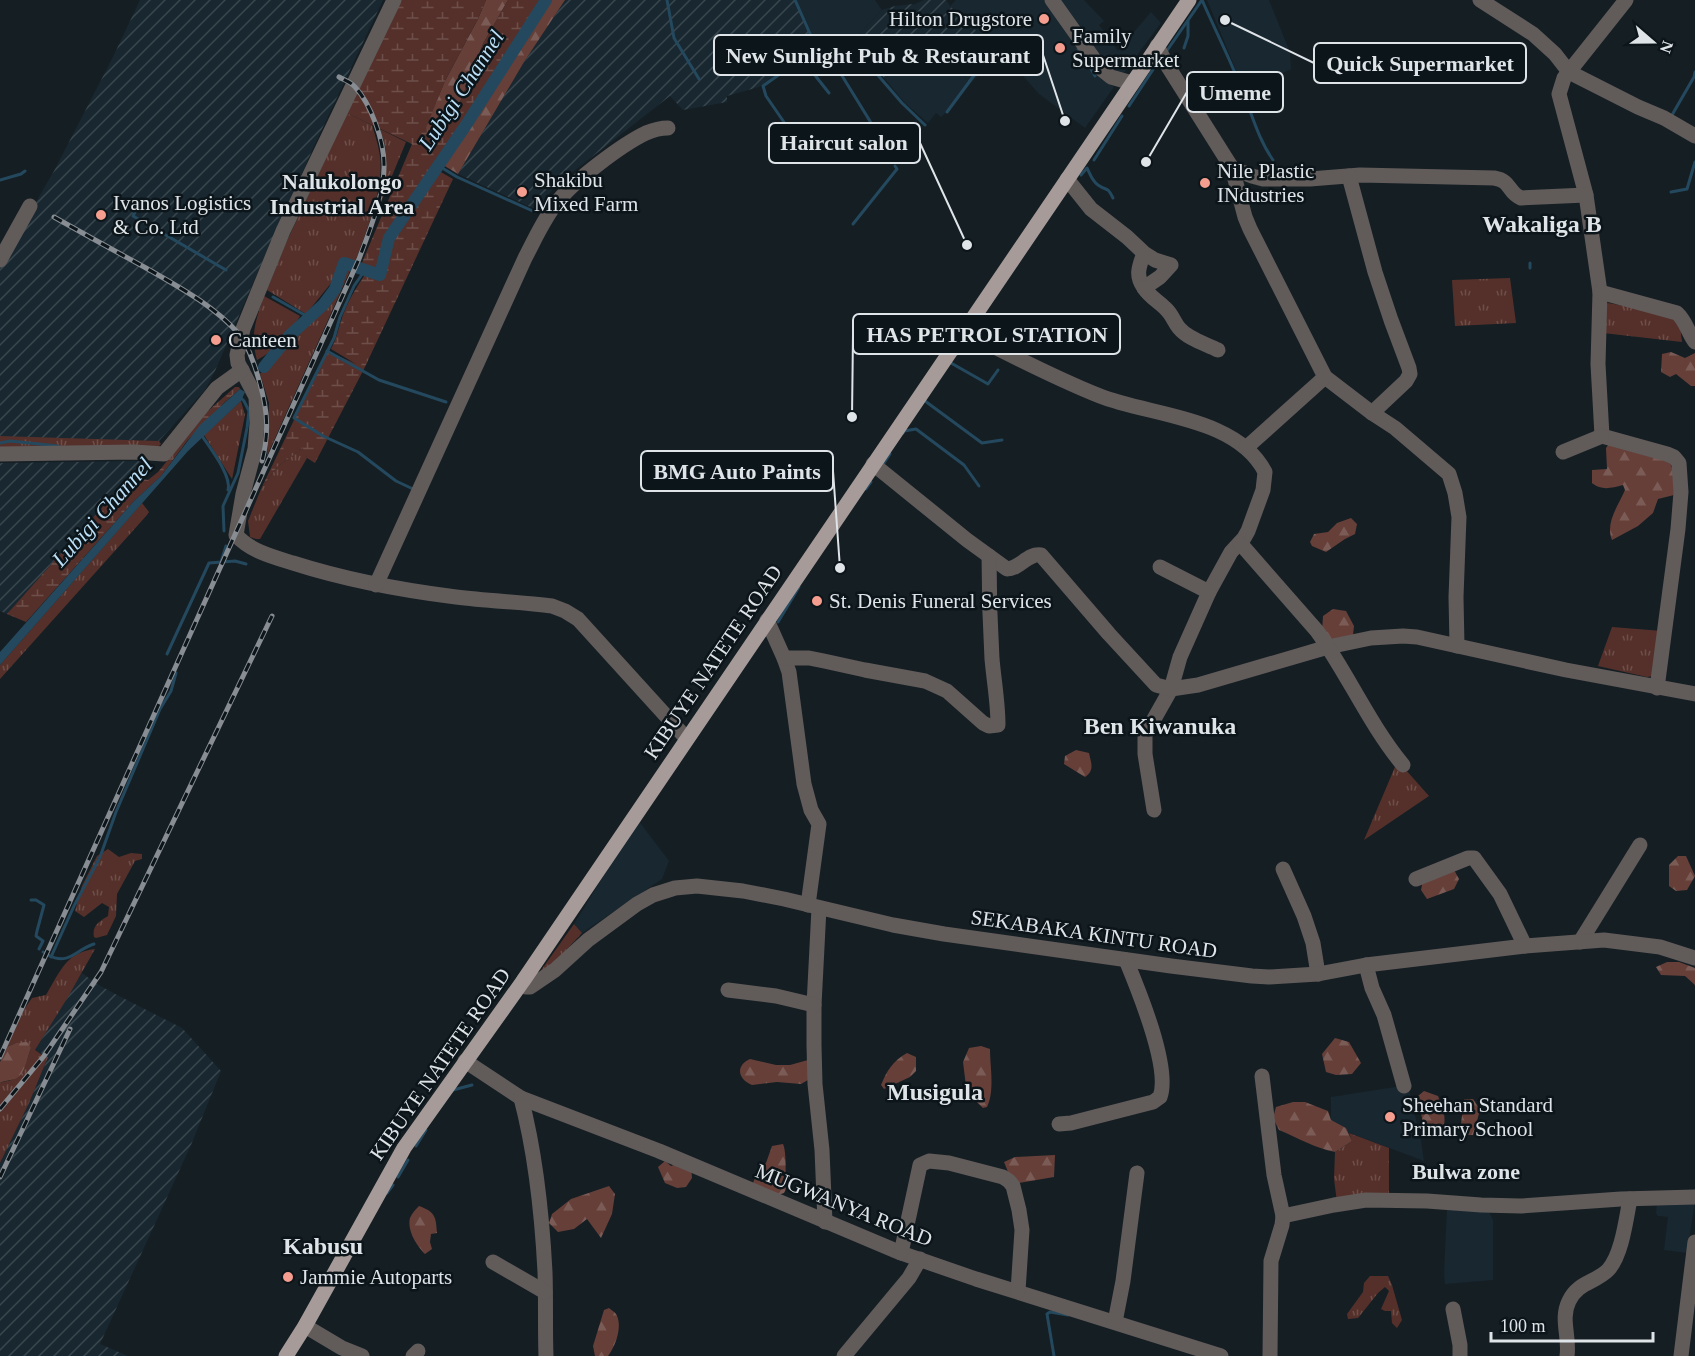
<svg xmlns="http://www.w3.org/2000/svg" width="1695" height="1356" font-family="Georgia,serif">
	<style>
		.built { fill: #182730 }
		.industrial { fill: url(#industrial-furrows) }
		.grass { fill: url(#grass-tufts) }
		.forest { fill: url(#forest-firs) }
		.wetland { fill: url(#wetland-marsh) }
		.water { fill: #24495e }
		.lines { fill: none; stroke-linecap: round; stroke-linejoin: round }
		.stream { stroke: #24495e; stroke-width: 3 }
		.canal { stroke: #24495e; stroke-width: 12 }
		.minor { stroke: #615b5a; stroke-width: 15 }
		.major { stroke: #a69b99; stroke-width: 15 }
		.rail-casing { stroke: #878d92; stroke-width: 5 }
		.rail { stroke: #0c151a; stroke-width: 3; stroke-dasharray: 9; stroke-linecap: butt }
		.poi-dot { fill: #f59d8e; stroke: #0c151a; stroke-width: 2 }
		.labels { text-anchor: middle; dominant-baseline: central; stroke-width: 5; stroke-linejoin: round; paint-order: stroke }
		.poi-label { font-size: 21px; fill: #dfe4e8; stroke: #0c151a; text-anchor: start }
		.street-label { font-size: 21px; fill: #dfe4e8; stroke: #0c151a }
		.water-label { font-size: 22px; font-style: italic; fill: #badff7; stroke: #0c151a }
		.neighbourhood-label { font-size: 22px; font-weight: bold; fill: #dfe4e8; stroke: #0c151a }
		.quarter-label { font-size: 24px; font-weight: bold; fill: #dfe4e8; stroke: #0c151a }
		.leader { fill: none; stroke: #dfe4e8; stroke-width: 2 }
		.callout-dot { fill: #dfe4e8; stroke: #0c151a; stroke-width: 2 }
		.callout { fill: #0c151a; stroke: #dfe4e8; stroke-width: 2 }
		.callout-label { font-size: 22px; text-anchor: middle; font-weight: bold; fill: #dfe4e8 }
	</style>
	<defs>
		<pattern id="industrial-furrows" width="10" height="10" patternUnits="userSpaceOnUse" patternTransform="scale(1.5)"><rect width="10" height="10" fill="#182730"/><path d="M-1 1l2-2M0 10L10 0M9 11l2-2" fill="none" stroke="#39464e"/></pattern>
		<pattern id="grass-tufts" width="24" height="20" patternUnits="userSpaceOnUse" patternTransform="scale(1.5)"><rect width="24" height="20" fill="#55302a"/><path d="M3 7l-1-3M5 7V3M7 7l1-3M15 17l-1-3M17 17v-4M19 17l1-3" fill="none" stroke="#6d4e49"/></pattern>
		<pattern id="forest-firs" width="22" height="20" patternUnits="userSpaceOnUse" patternTransform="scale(1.5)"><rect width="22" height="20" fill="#663f39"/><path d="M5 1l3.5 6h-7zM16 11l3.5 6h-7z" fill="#7b5b56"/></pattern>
		<pattern id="wetland-marsh" width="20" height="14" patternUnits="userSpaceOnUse" patternTransform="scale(1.5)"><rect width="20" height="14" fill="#55302a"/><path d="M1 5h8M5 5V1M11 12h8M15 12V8" fill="none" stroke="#6d4e49"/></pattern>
	</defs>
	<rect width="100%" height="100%" fill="#151e23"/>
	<g class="built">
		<polygon points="796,0 875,0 882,10 852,42 821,54"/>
		<polygon points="956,0 1046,0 1097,74 1114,87 1085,128 1039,94 1016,68 950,6"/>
		<polygon points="1059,0 1084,0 1104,21 1099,25 1118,51 1151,12 1161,23 1120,78 1105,68"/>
		<polygon points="1207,0 1269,0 1290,52 1291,69 1245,92"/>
		<polygon points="920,45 929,54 940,45 970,84 953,106 941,117 936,113 928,123 905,103 885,79"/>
		<polygon points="638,820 669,861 662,879 582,933 574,924"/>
		<polygon points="1408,1085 1421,1140 1424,1161 1331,1126 1331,1097"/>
		<polygon points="1695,1201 1687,1253 1664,1250 1668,1217 1658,1216 1656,1213 1657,1202"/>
		<polygon points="1447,1208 1488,1210 1493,1220 1493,1280 1445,1284 1444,1274"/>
	</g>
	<g class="industrial">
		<polygon points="140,0 383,0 315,144 260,267 215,371 205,390 159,441 0,438 0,264 54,171 113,57"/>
		<polygon points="565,0 796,0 817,55 785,69 759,87 727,96 727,102 683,110 670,96 556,185 537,210 458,174 524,62"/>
		<polygon points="924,0 946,0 950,6 999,52 970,84 936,38 940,45 929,54 920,45 885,79 852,42 882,10 895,6 913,4 913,5"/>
		<polygon points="143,461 7,614 0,611 0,463"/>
		<polygon points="82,973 97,984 117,995 182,1028 221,1071 191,1145 100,1344 128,1356 0,1356 0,1163 29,1103 48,1057 35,1050"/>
	</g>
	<g class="grass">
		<path d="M347 113 372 125C375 135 379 147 380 157 384 188 366 233 355 262L343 258 332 282 306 314 267 290 285 245Z"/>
		<path d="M380 129 406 142 382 200C386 172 390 156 380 129Z"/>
		<polygon points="345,268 350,271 267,456 269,403 260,374 334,295 342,279"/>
		<polygon points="1510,278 1516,323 1455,326 1452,280"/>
		<path d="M264 296 300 316C289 335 276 350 257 360 250 335 256 319 264 296Z"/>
		<polygon points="1608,303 1672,314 1680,326 1682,342 1603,333 1605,305"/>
		<polygon points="241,401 245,415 232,479 204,435"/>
		<polygon points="0,436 159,441 161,444 155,450 0,451"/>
		<polygon points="304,447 307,458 260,539 256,539 250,537 248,521 261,489 277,467"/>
		<polygon points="142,503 149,512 147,515 0,679 0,665"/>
		<polygon points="1612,627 1662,631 1653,676 1647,677 1598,666"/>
		<polygon points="1395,767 1405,769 1429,796 1364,840"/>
		<path d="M108 849 119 857 131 853 142 854V859L135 861 117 894 116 916 107 935 96 938 94 937C92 925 100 921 108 916L109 907 102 903 84 917 75 911 82 886 97 856Z"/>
		<polygon points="574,924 582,933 545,973 537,976"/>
		<path d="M95 949 68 997 35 1050 44 1056 0 1107V1083C5 1081 10 1081 14 1079 25 1073 27 1059 31 1048L16 1043 7 1047 22 1012 32 998 46 995C60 972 66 952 95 949Z"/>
		<polygon points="45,1056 48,1057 29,1103 0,1163 0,1110"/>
		<polygon points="1349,1133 1389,1148 1389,1196 1337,1202 1334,1179 1335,1152 1352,1141"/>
		<polygon points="1370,1276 1388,1276 1392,1285 1402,1320 1397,1328 1392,1323 1391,1311 1385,1311 1381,1309 1389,1291 1385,1287 1378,1293 1358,1318 1348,1319 1347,1314 1363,1292 1364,1283"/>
	</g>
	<g class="forest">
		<polygon points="486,0 508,0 483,44 455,115 434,134 425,128 445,81 478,19"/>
		<polygon points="549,0 565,0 524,62 458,174 443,165"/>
		<polygon points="1671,352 1685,358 1695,353 1695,386 1691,386 1676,374 1670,377 1661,372 1662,354"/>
		<path d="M1611 441 1669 461 1676 477 1674 495 1658 499 1653 513 1638 526 1612 540C1605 523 1618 506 1625 490L1623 485C1611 488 1602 491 1592 483V470L1607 469 1606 448Z"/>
		<polygon points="1351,518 1357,524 1355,534 1345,539 1326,552 1312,546 1310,542 1314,534 1328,532 1337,523"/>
		<polygon points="1333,609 1346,611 1354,626 1353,635 1327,642 1322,632 1323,616"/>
		<path d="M1076 750 1089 753C1091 763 1095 770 1085 777L1064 764 1065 756Z"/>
		<polygon points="1678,856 1686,856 1695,876 1687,890 1676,891 1669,886 1669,865"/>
		<polygon points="1453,868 1459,879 1454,889 1427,899 1421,890 1423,880"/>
		<polygon points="1667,962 1679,962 1695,968 1695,985 1685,976 1661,975 1656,967"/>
		<polygon points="1335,1038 1349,1042 1361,1063 1352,1074 1336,1075 1326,1072 1322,1054"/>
		<path d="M27 1042 31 1048C27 1058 25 1075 15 1079 9 1081 5 1080 0 1083V1062L7 1047 16 1043Z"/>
		<path d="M981 1046 990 1049C990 1067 995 1091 987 1107L983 1108 977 1102 967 1094 963 1062 969 1048Z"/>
		<path d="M907 1053 916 1057V1071L910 1077 884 1089 881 1085C887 1070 893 1061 907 1053Z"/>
		<path d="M750 1059 776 1065H790L808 1060V1080L801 1084 777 1082 752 1085C738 1079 735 1066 750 1059Z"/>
		<path d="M1424 1091 1438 1096C1445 1114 1448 1121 1439 1138L1425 1135 1418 1096Z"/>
		<polygon points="1464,1099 1473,1099 1480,1110 1473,1135 1467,1135 1460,1132"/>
		<path d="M1293 1102H1305L1328 1111 1331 1120 1346 1128 1352 1141 1335 1152C1315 1148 1298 1138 1279 1130L1273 1118 1276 1107Z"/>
		<path d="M783 1144C787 1153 785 1177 786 1189L784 1193 778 1195 753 1183 758 1170 766 1163 772 1146Z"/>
		<polygon points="1055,1155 1054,1177 1013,1184 1004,1162 1015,1157"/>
		<polygon points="665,1161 671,1166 684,1161 691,1165 692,1178 686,1187 677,1188 665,1183 658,1167"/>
		<polygon points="609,1186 615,1194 612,1214 601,1238 587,1219 574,1229 558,1232 549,1223 552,1214 571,1199"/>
		<path d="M419 1206C435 1212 436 1216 437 1233L431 1234 430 1242 432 1249 425 1254C416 1245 407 1230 410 1218 412 1213 416 1209 419 1206Z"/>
		<path d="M609 1308C611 1310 615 1312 616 1314 623 1325 616 1346 608 1356H595L593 1346 604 1310Z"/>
	</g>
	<g class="wetland">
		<polygon points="400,0 486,0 478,19 445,81 426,128 434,134 455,115 483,44 508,0 541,0 441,158 388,234 378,271 361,265 412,144 347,113"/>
		<path d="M439 171 453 179 364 369 315 463 307 458 303 448 277 467 261 489 327 351 356 364 331 349C336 340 338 331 341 321 346 304 356 288 366 273L382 277 392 238 403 220Z"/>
		<polygon points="235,387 239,387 240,389 225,402 187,441 161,476 134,501 26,622 7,614 129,477 148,480 158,472 208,411"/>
	</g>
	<polygon class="water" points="240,389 245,392 241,401 188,451 0,665 0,652 134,501 161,476 200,425"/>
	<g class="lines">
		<g class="stream">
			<polyline points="667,0 674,38 699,79"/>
			<polyline points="795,0 820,56"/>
			<path d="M1202 0C1216 32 1232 63 1244 95 1253 118 1259 140 1273 160"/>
			<polyline points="1184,48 1188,36 1188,21"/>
			<polyline points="1078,49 1083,58"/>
			<polyline points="1166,52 1202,0"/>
			<polyline points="828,53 873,126"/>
			<polyline points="810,62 810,69 829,93"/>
			<polyline points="1090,67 1095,76"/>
			<polyline points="1129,106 1156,65"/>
			<polyline points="947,112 978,70"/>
			<polyline points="1672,115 1694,77 1695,72"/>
			<polyline points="877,132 888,149"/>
			<polyline points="797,141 766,96 763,86 780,74 851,44 902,103 925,125"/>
			<polyline points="1094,160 1122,116"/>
			<polyline points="439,166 457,177 535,212"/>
			<path d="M1081 175 1087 168C1090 174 1092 181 1098 185 1108 192 1106 185 1113 198"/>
			<polyline points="0,180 21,174 25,171"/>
			<polyline points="1671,192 1687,189 1695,162"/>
			<polyline points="136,210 133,216 226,270"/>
			<polyline points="853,224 897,169 895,166"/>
			<polyline points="1530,268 1530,263"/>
			<polyline points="365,270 354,286 340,317 334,338 294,418 323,436 358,452 396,481 413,489"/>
			<polyline points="273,297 310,318"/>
			<polyline points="327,351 379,380 446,402"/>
			<polyline points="957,354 965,348 972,349"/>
			<polyline points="951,363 988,384 998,370"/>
			<polyline points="925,401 982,443 1002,440"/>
			<polyline points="903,433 904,431 916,429 964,465 979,486"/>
			<path d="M202 436C210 448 232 476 228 490"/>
			<polyline points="0,443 10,441 58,446"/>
			<polyline points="882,466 890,454"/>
			<polyline points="866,489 871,482"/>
			<polyline points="224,531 223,506 238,473 247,428 249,411 244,401 239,396"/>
			<polyline points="221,562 226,546"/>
			<polyline points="778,622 799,587"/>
			<polyline points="167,654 209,563 235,561 246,564"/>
			<polyline points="31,900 36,900 44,905 37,931 36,936 43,941 39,949"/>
			<polyline points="43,952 45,953"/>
			<path d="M48 955C69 966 75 950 94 944"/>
			<polyline points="51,957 74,906 100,857 116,812 160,709 171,691 176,673"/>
			<polyline points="453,1090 472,1085"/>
			<polyline points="416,1146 426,1130"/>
			<polyline points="398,1177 408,1160"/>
			<polyline points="387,1193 393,1185"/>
			<polyline points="1054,1356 1047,1314 1050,1312 1068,1315"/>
		</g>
		<polyline class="canal" points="264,367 289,336 323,305 335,289 344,263 380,275 389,238 466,125 546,0"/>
		<g class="minor">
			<path d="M394 0 283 231 243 329 237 355 238 363 256 397 257 423 255 449 243 494 236 535C250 551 273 557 293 563 346 580 400 590 456 597 488 601 520 602 552 606L565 611 578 619 687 739"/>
			<polyline points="1052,0 1101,69 1111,77 1132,83"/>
			<polyline points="1480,0 1533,34 1555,54 1569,72 1638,107 1664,118 1695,136"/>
			<polyline points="1626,0 1564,78 1559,94 1586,195 1600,292 1598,364 1602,436 1667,454 1674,457 1679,463 1681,492 1678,529 1657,688"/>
			<polyline points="1157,46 1167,65 1232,168 1245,217 1250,229 1325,377 1372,413 1395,428 1449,474 1455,493 1459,517 1456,597 1457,646"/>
			<path d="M1232 168 1252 176 1263 179H1310L1360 175 1494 178C1512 181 1507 192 1521 198L1586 195"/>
			<polyline points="1349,176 1375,272 1391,320 1409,368 1410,374 1406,381 1372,413"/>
			<path d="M1067 179 1091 209 1127 237 1144 253 1155 260 1171 265 1160 277 1144 288C1135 275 1139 267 1144 253"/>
			<polyline points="0,260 30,206"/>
			<path d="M1144 288C1150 297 1158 301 1165 308 1172 314 1174 322 1179 328 1188 339 1206 344 1218 350"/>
			<path d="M1600 292 1677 313C1686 321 1688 333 1695 342"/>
			<path d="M964 331C1008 354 1053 377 1100 396 1151 416 1237 417 1265 472L1263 490 1248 531 1244 538 1231 552 1209 592 1180 657 1171 689 1145 735V754L1154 810"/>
			<polyline points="1247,447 1325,377"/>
			<polyline points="1563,452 1602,436"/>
			<polyline points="0,454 134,452 164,454 217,388 242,370"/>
			<path d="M873 464 967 540 1007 569C1020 569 1027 553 1041 555L1109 634 1156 685 1171 689 1198 685 1328 647 1371 638 1403 636 1417 637 1566 670 1695 694"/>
			<path d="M1240 543 1317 631C1348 674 1369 724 1403 765"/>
			<polyline points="1160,567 1209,592"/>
			<path d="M376 585 525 258C535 239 544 218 558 201 574 181 621 145 646 133 653 130 660 128 668 128"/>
			<polyline points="767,620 784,658 789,672 804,784 811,810 819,824 808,905"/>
			<path d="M784 658H809L824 661 865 670 925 681 947 691 983 723 989 726 998 725C998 703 994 681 992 659 990 625 989 591 989 556"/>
			<polyline points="1283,869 1304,916 1313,943 1318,974"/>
			<polyline points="1416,879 1468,858 1474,858 1500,894 1525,946"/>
			<polyline points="819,908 814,1005 814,1045 815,1084 822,1150 825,1222"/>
			<polyline points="1580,942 1640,845"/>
			<polyline points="1366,965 1372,988 1384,1015 1404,1086"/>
			<polyline points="523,981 526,987 530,987 555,970 588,940 637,904 653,895 675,888 697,886 743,891 784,899 893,925 944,934 1171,966 1252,976 1269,977 1318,974 1366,965 1525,946 1604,940 1660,947 1695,958"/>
			<polyline points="728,990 776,996 814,1005"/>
			<polyline points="465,1061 521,1098 659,1151 901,1253 976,1279 1221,1356"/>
			<polyline points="1262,1076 1274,1175 1283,1216 1282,1225 1271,1261 1270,1356"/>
			<path d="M521 1098C536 1155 542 1214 545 1272 546 1300 545 1328 546 1356"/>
			<path d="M1059 1124 1071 1123 1153 1102 1160 1097C1171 1068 1138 989 1126 960"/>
			<polyline points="1283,1216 1334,1205 1366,1200 1427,1201 1481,1205 1521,1206 1621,1199 1695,1197"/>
			<polyline points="901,1253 920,1165 929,1161 949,1163 1003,1177 1009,1181 1013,1186 1019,1210 1022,1230 1018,1291"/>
			<polyline points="493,1262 545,1292"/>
			<polyline points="1453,1309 1460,1345 1460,1356"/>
			<polyline points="1115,1322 1123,1281 1137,1173"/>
			<polyline points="305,1326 342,1348 362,1356"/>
			<polyline points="413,1356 418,1351"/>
			<polyline points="844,1356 909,1278 920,1259"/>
			<path d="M1567 1356C1570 1337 1560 1319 1569 1301 1578 1282 1595 1283 1608 1270 1622 1255 1626 1219 1630 1199"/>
			<polyline points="1681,1356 1695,1242"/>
		</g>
		<polyline class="major" points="286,1356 305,1326 404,1148 523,981 1189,0"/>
		<defs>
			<g id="rail">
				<path d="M54 217C84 234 115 251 146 268 179 287 213 305 239 334 247 343 251 356 255 367 266 401 271 426 262 461"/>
				<path d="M0 1057 359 259C369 232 385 193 384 164 384 141 371 104 355 87 351 82 344 80 339 77"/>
				<polyline points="0,1109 44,1056 101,972 272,616"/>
				<polyline points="0,1177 70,1029"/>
			</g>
		</defs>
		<use href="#rail" class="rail-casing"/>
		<use href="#rail" class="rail"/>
	</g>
	<g class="poi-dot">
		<circle cx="1044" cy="19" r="6"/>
		<circle cx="1060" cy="48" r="6"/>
		<circle cx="1205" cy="183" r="6"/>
		<circle cx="522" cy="192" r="6"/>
		<circle cx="101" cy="215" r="6"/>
		<circle cx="216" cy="340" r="6"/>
		<circle cx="817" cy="601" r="6"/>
		<circle cx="1390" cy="1117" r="6"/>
		<circle cx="288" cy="1277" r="6"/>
	</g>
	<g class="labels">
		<g class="poi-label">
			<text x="1032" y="19" text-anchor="end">Hilton Drugstore</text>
			<text x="1072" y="36">Family<tspan x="1072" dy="24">Supermarket</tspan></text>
			<text x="1217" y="171">Nile Plastic<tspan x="1217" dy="24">INdustries</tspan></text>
			<text x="534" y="180">Shakibu<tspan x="534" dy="24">Mixed Farm</tspan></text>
			<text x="113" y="203">Ivanos Logistics<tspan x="113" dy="24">&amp; Co. Ltd</tspan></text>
			<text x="228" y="340">Canteen</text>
			<text x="829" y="601">St. Denis Funeral Services</text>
			<text x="1402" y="1105">Sheehan Standard<tspan x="1402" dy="24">Primary School</tspan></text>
			<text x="300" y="1277">Jammie Autoparts</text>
		</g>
		<g class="street-label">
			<text transform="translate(713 662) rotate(-56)">KIBUYE NATETE ROAD</text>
			<text transform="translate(1094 934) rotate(8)">SEKABAKA KINTU ROAD</text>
			<text transform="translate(440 1064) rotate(-55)">KIBUYE NATETE ROAD</text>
			<text transform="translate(844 1205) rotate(22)">MUGWANYA ROAD</text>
		</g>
		<g class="water-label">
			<text transform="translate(461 90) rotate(-57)">Lubigi Channel</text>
			<text transform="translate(102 512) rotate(-48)">Lubigi Channel</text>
		</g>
		<g class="neighbourhood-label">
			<text x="342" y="181">Nalukolongo<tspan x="342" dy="25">Industrial Area</tspan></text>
			<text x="1466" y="1171">Bulwa zone</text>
		</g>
		<g class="quarter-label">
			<text x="1542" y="224">Wakaliga B</text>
			<text x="1160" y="726">Ben Kiwanuka</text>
			<text x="935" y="1092">Musigula</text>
			<text x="323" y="1246">Kabusu</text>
		</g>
	</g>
	<path class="leader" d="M1065 121L1043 55M1225 20L1314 63M1146 162L1187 92M967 245L920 143M852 417L853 334M840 568L833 471"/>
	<g class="callout-dot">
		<circle cx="1065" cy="121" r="6"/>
		<circle cx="1225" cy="20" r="6"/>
		<circle cx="1146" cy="162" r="6"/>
		<circle cx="967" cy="245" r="6"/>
		<circle cx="852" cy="417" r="6"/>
		<circle cx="840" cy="568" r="6"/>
	</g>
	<g class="callout">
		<rect x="714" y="35" width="329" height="40" rx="6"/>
		<rect x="1314" y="43" width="212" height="40" rx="6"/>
		<rect x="1187" y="72" width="96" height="40" rx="6"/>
		<rect x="769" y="123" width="151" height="40" rx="6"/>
		<rect x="853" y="314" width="267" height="40" rx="6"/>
		<rect x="641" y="451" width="192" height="40" rx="6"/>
	</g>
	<g class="callout-label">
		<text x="878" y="63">New Sunlight Pub &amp; Restaurant</text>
		<text x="1420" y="71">Quick Supermarket</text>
		<text x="1235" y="100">Umeme</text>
		<text x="844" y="150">Haircut salon</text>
		<text x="987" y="342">HAS PETROL STATION</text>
		<text x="737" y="479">BMG Auto Paints</text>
	</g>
	<g transform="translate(1653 42) rotate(110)" stroke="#0c151a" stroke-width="4.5" paint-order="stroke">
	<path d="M0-4.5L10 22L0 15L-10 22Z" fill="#dfe4e8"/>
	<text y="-9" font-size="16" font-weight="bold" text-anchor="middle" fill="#dfe4e8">N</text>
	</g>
	<path d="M1491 1332v9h162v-9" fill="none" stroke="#dfe4e8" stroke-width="3"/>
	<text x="1500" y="1332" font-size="18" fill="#dfe4e8" stroke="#0c151a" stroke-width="4.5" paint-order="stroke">100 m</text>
</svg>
